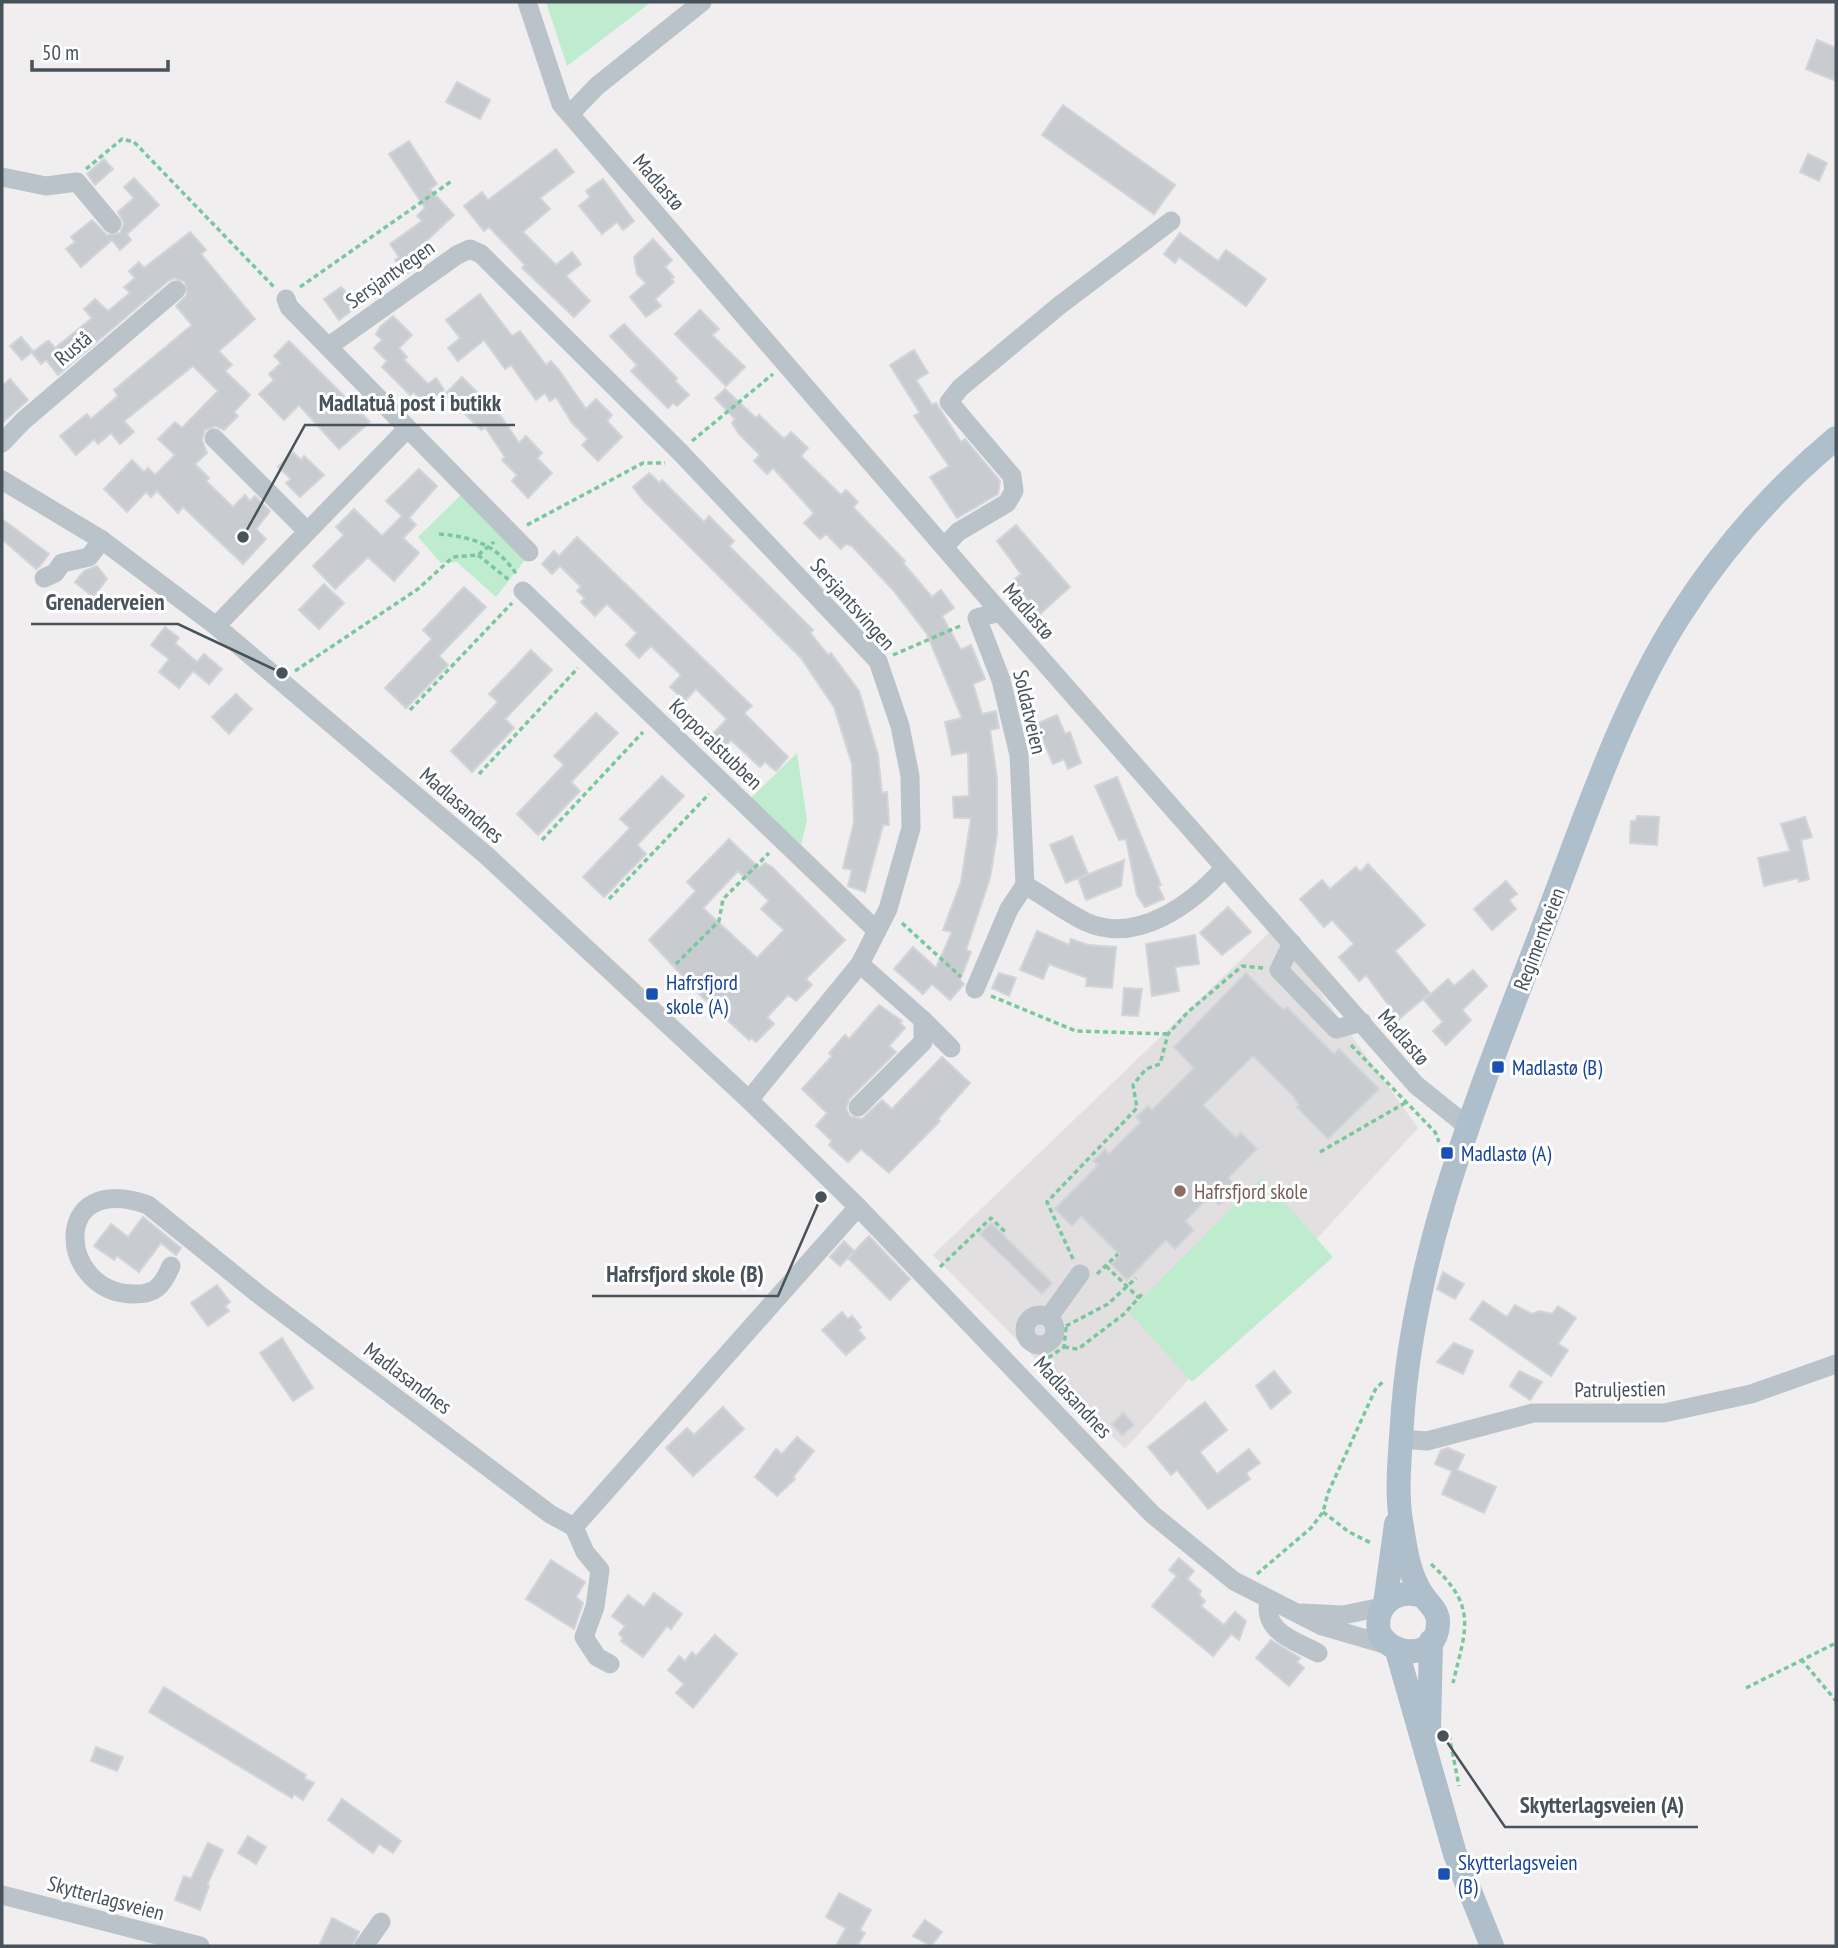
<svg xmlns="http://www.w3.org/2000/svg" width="1838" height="1948" font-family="'PT Sans Narrow',sans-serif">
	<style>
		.education { fill: #e1dfdf }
		.green { fill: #bfebce }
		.building { fill: #c8cbd0; stroke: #d2d4d9; stroke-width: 2; fill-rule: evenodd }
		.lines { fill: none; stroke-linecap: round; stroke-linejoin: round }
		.path { stroke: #79c79d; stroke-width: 3.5; stroke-dasharray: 5 3.5; stroke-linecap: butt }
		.minor { stroke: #bac3ca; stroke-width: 19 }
		.major { stroke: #afbecb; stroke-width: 24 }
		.transit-dot { fill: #1a4fb4; stroke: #fff; stroke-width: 2.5 }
		.education-dot { fill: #8d6e63; stroke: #fff; stroke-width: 2.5 }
		.labels { text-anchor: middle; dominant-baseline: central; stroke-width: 6; stroke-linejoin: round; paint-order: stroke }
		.street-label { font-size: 21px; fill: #47525a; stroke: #fff }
		.transit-label { font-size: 21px; fill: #164399; stroke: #fff; text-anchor: start }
		.education-label { font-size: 21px; fill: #785e54; stroke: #fff; text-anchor: start }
		.leader { fill: none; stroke: #47525a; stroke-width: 2.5 }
		.callout-dot { fill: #47525a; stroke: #fff; stroke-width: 2.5 }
		.callout-label { font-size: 23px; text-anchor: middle; font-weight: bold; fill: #47525a; stroke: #fff; stroke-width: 6; stroke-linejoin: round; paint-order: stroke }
	</style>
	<rect width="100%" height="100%" fill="#f0eeee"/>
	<polygon class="education" points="1274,928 1418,1128 1125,1449 933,1255"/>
	<g class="green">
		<polygon points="546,2 651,2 567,66"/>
		<polygon points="463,493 529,555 496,597 457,562 441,563 418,537"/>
		<polygon points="797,753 807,820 801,845 751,798"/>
		<polygon points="1262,1177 1333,1257 1192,1382 1129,1312"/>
	</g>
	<g class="building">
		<polygon points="1817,40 1836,48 1836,81 1806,69"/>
		<polygon points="457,82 490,100 480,119 446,102"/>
		<polygon points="1063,105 1175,185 1154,214 1042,135"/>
		<polygon points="409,141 437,184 430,189 454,215 419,248 427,260 405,275 395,260 399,257 390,244 422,221 417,216 425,208 389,154"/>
		<polygon points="556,149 574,172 540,198 550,209 523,232 556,265 572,252 581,264 566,276 590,301 574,317 522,268 525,265 489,227 484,231 464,206 482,192 488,200"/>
		<polygon points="1808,154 1827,163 1819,181 1800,172"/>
		<polygon points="104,159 113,169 95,185 87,174"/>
		<polygon points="134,178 159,205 127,234 131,240 120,250 112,240 81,267 66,249 75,242 71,237 92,220 107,235 120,233 124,223 118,212 134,198 124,187"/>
		<polygon points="603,179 634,221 623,230 617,222 602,234 579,206 590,197 586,191"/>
		<polygon points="190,232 206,250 201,254 255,319 219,351 232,365 225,371 250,395 234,412 238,416 224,430 216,426 205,430 202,440 207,453 195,464 209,478 206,481 233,507 245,495 250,501 255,496 270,511 256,529 266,539 243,564 183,507 178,513 157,491 151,497 146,492 127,512 104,489 132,460 144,472 148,468 155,475 175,455 158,439 175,422 182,428 218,391 193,366 124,421 134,432 120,444 111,433 98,444 94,439 76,455 60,436 87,414 91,419 118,396 114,390 192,325 176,306 187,295 185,282 174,278 168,281 58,375 46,360 41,364 32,353 46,342 49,341 55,348 92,318 84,309 95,299 108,311 130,293 124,287 135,278 129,271 139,262 144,268"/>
		<polygon points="1180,233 1218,261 1226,250 1266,279 1246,306 1179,257 1175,263 1164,254"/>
		<polygon points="653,239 672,260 665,267 674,277 671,279 674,282 655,299 661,306 646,317 630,297 646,283 637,274 634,257"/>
		<polygon points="341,287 359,305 339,320 324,299"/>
		<polygon points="480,294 512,336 520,331 546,365 551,361 559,370 586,409 596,399 612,415 607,421 622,437 598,461 582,445 588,439 572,423 556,397 550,401 545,393 536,400 511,365 505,369 484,340 458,361 448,348 460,338 446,320"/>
		<polygon points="700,310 719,329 712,335 745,367 726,386 675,334"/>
		<polygon points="393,316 412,335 399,348 407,357 404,360 428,384 436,378 444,390 423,405 414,392 410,395 382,367 387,361 374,348 382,340 376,334 380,327"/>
		<polygon points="624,324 677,378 675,381 689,395 677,406 673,403 668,408 631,371 637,365 610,336"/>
		<polygon points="21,337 33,351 22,360 10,346"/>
		<polygon points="289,341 370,422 339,449 299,405 284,420 259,394 274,380 269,374 281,363 274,356"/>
		<polygon points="914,350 928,373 916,380 932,405 936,403 961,442 965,439 1000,481 998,494 957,518 930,477 949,466 914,416 920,413 890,365"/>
		<polygon points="462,377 502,418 519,443 526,436 542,453 537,458 552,473 528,498 512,481 517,475 502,460 505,457 485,427 481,430 445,394"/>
		<polygon points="10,379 28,400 2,423 2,386"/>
		<polygon points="725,389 756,418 759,415 784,439 791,432 808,448 801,456 841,495 846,490 858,502 853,507 905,561 903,563 932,597 941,590 954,608 942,616 961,650 971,645 985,679 973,684 982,714 996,711 999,728 990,730 997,778 997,835 990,878 966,950 971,952 960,980 964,984 950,1000 932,984 923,994 894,969 913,947 936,968 952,932 943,930 961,882 971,818 954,818 953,797 969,796 968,752 952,755 945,722 962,718 927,634 893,590 852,546 846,544 841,549 826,534 820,539 804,523 814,513 773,468 767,474 754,461 760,455 739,434 732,423 735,419 715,398"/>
		<polygon points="293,452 301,460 304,456 324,475 300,497 286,483 291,479 278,467"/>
		<polygon points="419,469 437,486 409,518 416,525 403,538 419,553 394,581 368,557 335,589 313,566 344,535 336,527 354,509 382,536 402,516 386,501"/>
		<polygon points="649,473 660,483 662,480 704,522 709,516 734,541 729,546 813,630 810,633 828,655 831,653 859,691 878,755 882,793 887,792 889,825 883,825 865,892 848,886 852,870 843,868 854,822 852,764 834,707 801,658 643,500 633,487"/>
		<polygon points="2,519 49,554 40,566 36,569 2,539"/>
		<polygon points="1016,525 1070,587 1040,614 1012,581 1021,574 997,541"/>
		<polygon points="577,537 752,706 744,713 788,757 776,771 765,762 760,767 731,740 720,751 708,739 727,719 696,689 685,701 670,687 681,675 651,646 639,658 626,645 637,633 607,604 595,616 581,602 585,598 577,591 581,587 560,566 552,574 542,564 554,551 559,556"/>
		<polygon points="97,566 107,579 93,597 75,582 84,571"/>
		<polygon points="324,584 344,603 319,629 299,610"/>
		<polygon points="464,587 486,607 439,656 448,665 406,708 385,688 432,639 423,630"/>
		<polygon points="165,627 179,638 175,643 197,662 204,654 222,669 209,684 193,671 179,688 159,672 169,659 151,645"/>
		<polygon points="531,650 552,670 505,719 514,728 472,772 451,751 498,702 489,694"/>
		<polygon points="236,694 252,709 229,734 212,717"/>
		<polygon points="596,713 618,733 571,782 580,791 538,835 517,814 564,765 554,756"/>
		<polygon points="1057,715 1065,734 1070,732 1081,763 1068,769 1064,759 1053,764 1036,724"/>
		<polygon points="662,776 684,796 637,845 646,854 604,897 583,877 630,828 620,819"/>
		<polygon points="1117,777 1161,885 1158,886 1164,899 1145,907 1137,895 1126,839 1119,840 1095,786"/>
		<polygon points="1637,816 1659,817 1657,845 1630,843 1631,821 1636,821"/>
		<polygon points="1805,817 1812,837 1801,840 1809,879 1799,882 1798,878 1764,886 1758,858 1790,851 1781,824"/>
		<polygon points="1072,836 1088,874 1079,878 1124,860 1121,886 1086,900 1078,878 1066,883 1050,845"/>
		<path d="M729 839 759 868 765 863 772 867 845 940 806 979 812 985 796 1001 788 995 769 1015 767 1017 774 1024 756 1042 751 1038 749 1040 702 997 649 940 696 891 687 882ZM738 871 769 901 761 909 784 930 757 958 703 908Z"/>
		<polygon points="1368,864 1425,925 1395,951 1430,993 1399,1019 1366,975 1359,981 1339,957 1354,944 1332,920 1324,927 1300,899 1322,880 1330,889 1356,867 1360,872"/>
		<polygon points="1506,881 1517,894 1509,900 1516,909 1492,930 1474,909"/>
		<polygon points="1228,907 1251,932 1222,955 1200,933"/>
		<polygon points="1037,931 1069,945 1071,939 1088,945 1116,947 1112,988 1086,986 1087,978 1049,964 1043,979 1020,970"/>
		<polygon points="1195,935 1199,964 1175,967 1179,991 1152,996 1146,944"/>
		<polygon points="1473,970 1487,986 1462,1010 1471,1020 1446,1045 1433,1031 1443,1022 1424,1000 1448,979 1454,986"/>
		<polygon points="999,973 1016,978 1009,996 992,988"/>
		<polygon points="1246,973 1283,1010 1287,1007 1334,1054 1339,1049 1379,1089 1328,1139 1297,1107 1299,1105 1293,1096 1253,1056 1203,1105 1236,1138 1241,1133 1257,1149 1228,1178 1237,1186 1219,1205 1210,1196 1185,1221 1194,1230 1175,1249 1166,1240 1127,1280 1111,1264 1120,1255 1081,1216 1072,1226 1055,1209 1098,1165 1093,1161 1105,1149 1109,1154 1141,1122 1136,1117 1148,1106 1152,1110 1194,1068 1174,1047"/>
		<polygon points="1124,988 1142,989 1138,1016 1122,1015"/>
		<polygon points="879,1005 902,1021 900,1023 905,1028 889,1046 896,1052 849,1099 846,1109 850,1116 862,1119 882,1100 892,1109 942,1057 970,1083 938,1119 940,1121 889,1173 861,1149 848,1162 829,1145 832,1141 816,1126 827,1113 802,1089 832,1056 829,1053 845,1035 849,1039"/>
		<polygon points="143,1217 181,1248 176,1255 161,1243 139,1272 117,1256 114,1260 94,1246 111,1224 128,1237"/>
		<polygon points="991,1223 1052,1283 1042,1294 980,1234"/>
		<polygon points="869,1236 910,1279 890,1300 848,1258"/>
		<polygon points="844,1241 854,1251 840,1266 830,1257"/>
		<polygon points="1443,1272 1464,1284 1455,1299 1437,1289"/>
		<polygon points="217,1285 230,1302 225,1306 229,1311 208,1326 191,1303"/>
		<polygon points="1483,1301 1507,1317 1515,1305 1532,1314 1540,1311 1552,1314 1558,1306 1576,1318 1558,1344 1568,1350 1551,1376 1470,1319"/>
		<polygon points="842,1312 848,1319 852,1316 861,1327 858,1330 865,1338 846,1355 822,1330"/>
		<polygon points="282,1338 313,1388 293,1401 260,1353"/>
		<polygon points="1454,1343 1473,1351 1463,1374 1437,1362"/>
		<polygon points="1274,1371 1291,1392 1271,1409 1256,1386"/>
		<polygon points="1519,1371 1542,1382 1530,1400 1510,1386"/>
		<polygon points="1205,1402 1227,1430 1200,1452 1217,1474 1249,1449 1260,1463 1246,1473 1250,1479 1208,1509 1177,1470 1171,1475 1148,1447"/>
		<polygon points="723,1407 744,1429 693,1476 666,1448 687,1428 694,1435"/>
		<polygon points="1123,1413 1134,1425 1122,1435 1112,1424"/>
		<polygon points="797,1437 814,1451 793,1477 795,1479 777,1496 755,1477 776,1449 782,1454"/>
		<polygon points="1448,1448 1464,1455 1457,1470 1496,1487 1484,1513 1442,1494 1452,1471 1435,1464 1441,1450"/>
		<polygon points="1179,1558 1194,1571 1187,1579 1201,1591 1199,1595 1205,1601 1201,1606 1224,1625 1235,1612 1246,1621 1239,1640 1231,1634 1213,1656 1152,1606 1177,1576 1169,1570"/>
		<polygon points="551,1560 585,1582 576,1597 583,1603 574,1629 526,1599"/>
		<polygon points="654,1593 682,1614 671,1629 667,1626 643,1657 621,1641 623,1638 619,1634 625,1626 612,1616 628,1595 644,1607"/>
		<polygon points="715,1635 737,1654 693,1708 676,1693 684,1684 668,1670 679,1656 685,1661 692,1652 696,1656"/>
		<polygon points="1271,1640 1300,1658 1297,1662 1304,1668 1289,1686 1256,1658"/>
		<polygon points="164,1687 306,1775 304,1778 314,1783 303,1800 294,1794 292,1798 149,1712"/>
		<polygon points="96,1747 123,1757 117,1771 91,1761"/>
		<polygon points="342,1799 401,1841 393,1853 379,1844 373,1853 328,1820"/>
		<polygon points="248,1836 266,1847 256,1864 238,1853"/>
		<polygon points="208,1843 223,1850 207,1885 209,1886 200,1910 175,1900 184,1876 191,1879"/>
		<polygon points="839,1893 871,1910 860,1930 865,1933 857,1946 836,1946 846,1928 826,1917"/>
		<polygon points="332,1918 359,1932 352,1946 319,1946"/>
		<polygon points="925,1920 942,1932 931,1946 913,1936"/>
	</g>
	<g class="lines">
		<g class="path">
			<polyline points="86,169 122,139 134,142 274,287"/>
			<polyline points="300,287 453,180"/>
			<polyline points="692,441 773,374"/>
			<polyline points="527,525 643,463 665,463"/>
			<path d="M439 534C474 537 497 545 517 575"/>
			<polyline points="478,555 509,580"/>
			<polyline points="893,655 960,626"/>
			<polyline points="295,671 418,589 453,557 478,555 494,542"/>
			<polyline points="410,710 512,603"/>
			<polyline points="479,774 578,668"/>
			<polyline points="542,840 643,732"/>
			<polyline points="609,899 709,794"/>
			<polyline points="902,923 961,977"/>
			<polyline points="676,964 719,921 723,899 769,853"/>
			<polyline points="991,996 1076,1031 1168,1034"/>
			<polyline points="1351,1045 1435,1132 1439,1142"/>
			<polyline points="1320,1152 1405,1103"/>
			<polyline points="1073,1259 1047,1202 1137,1108 1133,1085 1146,1069 1160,1064 1168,1034 1188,1012 1242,966 1263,968"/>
			<polyline points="1106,1266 1139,1298"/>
			<polyline points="940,1267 991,1218 1006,1233"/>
			<polyline points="1097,1274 1118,1254"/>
			<polyline points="1066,1326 1108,1304 1136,1278"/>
			<polyline points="1064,1347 1078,1349 1124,1314 1143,1293"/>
			<polyline points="1044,1373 1045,1360 1064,1347 1066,1327"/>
			<polyline points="1323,1512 1349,1532 1371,1543"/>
			<path d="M1431 1564C1478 1607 1466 1628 1453 1683"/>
			<polyline points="1257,1574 1311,1528 1323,1512 1328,1493 1376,1388 1384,1381"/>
			<polyline points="1801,1659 1836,1701"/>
			<polyline points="1746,1688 1836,1643"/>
			<polyline points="1449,1735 1459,1786"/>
		</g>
		<g class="minor">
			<polyline points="527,2 561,104 1000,612 1416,1085 1467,1126"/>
			<polyline points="570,114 597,86 702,2"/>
			<polyline points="2,177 46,186 77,182 112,224"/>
			<polyline points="286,299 289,307 529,552"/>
			<polyline points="329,346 457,255 470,249 481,254 680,452 878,661 900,726 910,776 911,828 888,909 860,964 749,1100"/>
			<polyline points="214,438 307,531"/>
			<polyline points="2,443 23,421 176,290"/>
			<polyline points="2,480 102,540 216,626 487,856 749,1100 858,1207 1152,1514 1234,1581 1322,1626 1387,1645"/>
			<polyline points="944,547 958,532 1007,503 1014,491 1012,476 949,402 960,388 1060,305 1171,221"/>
			<polyline points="44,578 55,573 62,563 89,557 102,540"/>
			<polyline points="523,591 877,931"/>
			<path d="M1000 612 977 618 1001 680 1019 755 1025 885C1046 897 1065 912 1086 922 1137 945 1192 904 1224 868"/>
			<polyline points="216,626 406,430"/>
			<polyline points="1292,943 1279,970 1336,1029 1362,1022"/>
			<polyline points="975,989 1009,909 1025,885"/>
			<polyline points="923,1020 951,1048"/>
			<polyline points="858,1107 923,1042 923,1020 860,964"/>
			<path d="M171 1266C162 1287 155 1295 131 1294 58 1291 49 1170 148 1205L257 1293 550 1514 574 1527"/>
			<circle cx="1040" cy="1330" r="15"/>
			<polyline points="1049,1317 1080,1274"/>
			<polyline points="1401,1439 1427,1441 1533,1413 1664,1413 1751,1394 1836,1364"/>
			<path d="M1269 1600C1262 1632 1294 1640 1318 1653"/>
			<polyline points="1302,1613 1343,1615 1382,1607"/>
			<polyline points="610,1664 597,1657 584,1637 595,1607 600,1570 585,1552 574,1527 858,1207"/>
			<polyline points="2,1895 200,1946"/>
			<polyline points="364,1946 381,1922"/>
		</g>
		<g class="major">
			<path d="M1423 1596C1397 1588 1374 1603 1379 1632 1392 1659 1437 1659 1438 1624 1439 1610 1428 1604 1422 1594 1408 1573 1405 1545 1401 1521 1396 1490 1400 1455 1402 1423 1413 1246 1483 1085 1545 922 1584 821 1621 707 1680 615 1722 549 1776 488 1836 438"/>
			<polyline points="1385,1604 1396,1524"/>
			<polyline points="1397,1651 1455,1854 1492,1946"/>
			<polyline points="1429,1729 1431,1641"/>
		</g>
	</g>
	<g class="transit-dot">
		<rect x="645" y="987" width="14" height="14" rx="3.5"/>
		<rect x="1491" y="1060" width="14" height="14" rx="3.5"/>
		<rect x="1440" y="1146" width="14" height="14" rx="3.5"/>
		<rect x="1437" y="1867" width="14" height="14" rx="3.5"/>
	</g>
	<circle class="education-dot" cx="1180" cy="1191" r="7"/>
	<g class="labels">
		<g class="street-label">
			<text transform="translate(659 182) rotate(49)">Madlastø</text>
			<text transform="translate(390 274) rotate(-35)">Sersjantvegen</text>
			<text transform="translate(73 348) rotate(-40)">Rustå</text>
			<text transform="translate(853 604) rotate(48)">Sersjantsvingen</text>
			<text transform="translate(1029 611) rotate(49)">Madlastø</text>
			<text transform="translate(1030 712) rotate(77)">Soldatveien</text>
			<text transform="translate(716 744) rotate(44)">Korporalstubben</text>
			<text transform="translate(462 805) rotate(41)">Madlasandnes</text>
			<text transform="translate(1539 939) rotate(-69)">Regimentveien</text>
			<text transform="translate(1404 1037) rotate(49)">Madlastø</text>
			<text transform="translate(408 1378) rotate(37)">Madlasandnes</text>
			<text transform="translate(1620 1389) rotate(-1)">Patruljestien</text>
			<text transform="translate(1073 1397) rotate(47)">Madlasandnes</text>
			<text transform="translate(106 1898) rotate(15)">Skytterlagsveien</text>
		</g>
		<g class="transit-label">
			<text x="666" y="982">Hafrsfjord<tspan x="666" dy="24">skole (A)</tspan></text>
			<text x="1512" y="1067">Madlastø (B)</text>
			<text x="1461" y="1153">Madlastø (A)</text>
			<text x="1458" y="1862">Skytterlagsveien<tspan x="1458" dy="24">(B)</tspan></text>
		</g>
		<g class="education-label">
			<text x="1194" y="1191">Hafrsfjord skole</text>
		</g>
	</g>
	<path class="leader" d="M243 537L305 425H515M282 673L178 624H31M821 1197L778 1296H592M1443 1736L1505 1827H1698"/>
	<g class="callout-dot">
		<circle cx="243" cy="537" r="7"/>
		<circle cx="282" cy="673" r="7"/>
		<circle cx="821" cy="1197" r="7"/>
		<circle cx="1443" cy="1736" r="7"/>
	</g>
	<g class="callout-label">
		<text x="410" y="411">Madlatuå post i butikk</text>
		<text x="105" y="610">Grenaderveien</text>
		<text x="685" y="1282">Hafrsfjord skole (B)</text>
		<text x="1602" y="1813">Skytterlagsveien (A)</text>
	</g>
	<rect width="1838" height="1948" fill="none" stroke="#47525a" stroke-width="7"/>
	<path d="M32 60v10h136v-10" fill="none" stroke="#47525a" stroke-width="3.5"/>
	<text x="42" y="60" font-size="21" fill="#47525a" stroke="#ffffff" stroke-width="5" paint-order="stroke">50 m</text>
</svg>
